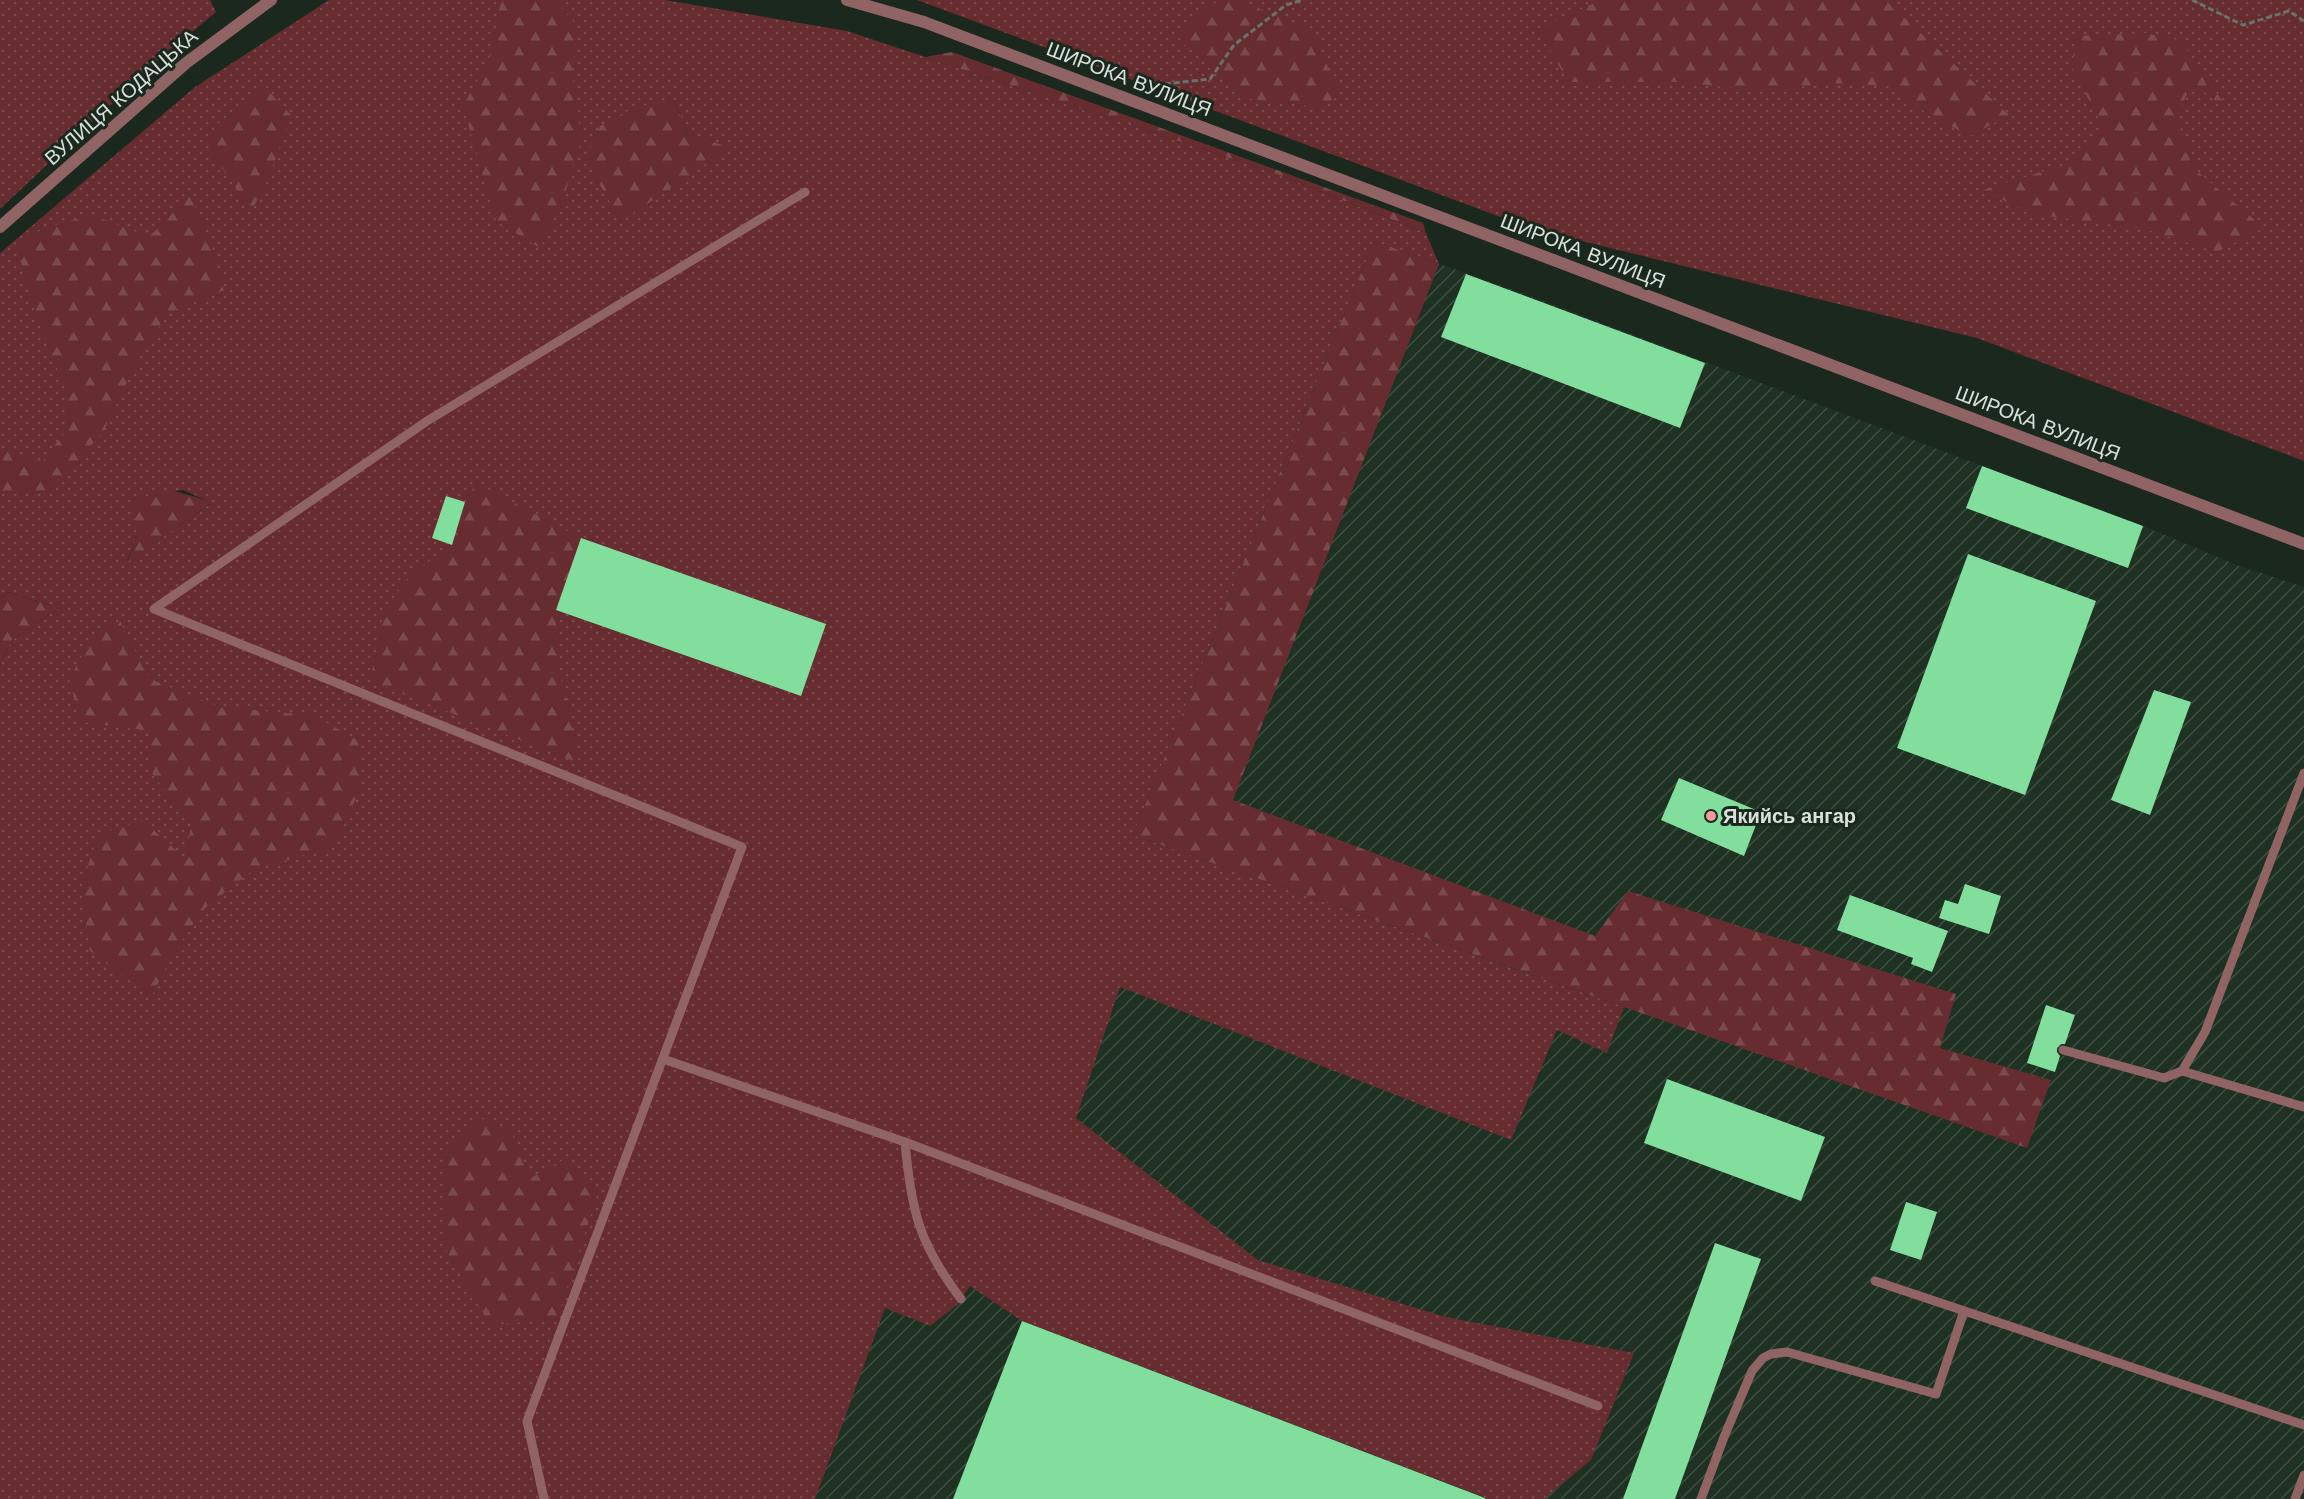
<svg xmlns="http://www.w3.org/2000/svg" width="2304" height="1499" font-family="'Work Sans',sans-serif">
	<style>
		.industrial { fill: url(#industrial-furrows) }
		.grass { fill: url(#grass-dots); fill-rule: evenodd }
		.forest { fill: url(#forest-firs) }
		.building { fill: #82de9d }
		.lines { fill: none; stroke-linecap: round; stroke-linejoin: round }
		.path { stroke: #68736a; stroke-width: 3; stroke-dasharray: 6 3; stroke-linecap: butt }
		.service { stroke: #906364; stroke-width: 9 }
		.minor { stroke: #906364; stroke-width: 12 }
		.poi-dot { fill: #f59b9c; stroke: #1b281e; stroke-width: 2 }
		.labels { text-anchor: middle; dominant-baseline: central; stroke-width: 6; stroke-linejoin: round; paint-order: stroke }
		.street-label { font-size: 20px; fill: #d8e1da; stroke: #1b281e }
		.poi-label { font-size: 20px; font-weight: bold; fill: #d8e1da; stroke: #1b281e; text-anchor: start }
	</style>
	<defs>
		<pattern id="industrial-furrows" width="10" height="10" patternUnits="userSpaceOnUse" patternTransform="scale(1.5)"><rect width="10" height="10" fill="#1e3123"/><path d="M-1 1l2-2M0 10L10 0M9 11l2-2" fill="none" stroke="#3e4f42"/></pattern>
		<pattern id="grass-dots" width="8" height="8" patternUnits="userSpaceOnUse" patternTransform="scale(1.5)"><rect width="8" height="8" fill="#662c2f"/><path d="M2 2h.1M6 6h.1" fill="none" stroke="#7b4a4d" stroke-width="1.8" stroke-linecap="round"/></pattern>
		<pattern id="forest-firs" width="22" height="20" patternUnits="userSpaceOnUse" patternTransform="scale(1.5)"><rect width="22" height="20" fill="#662c2f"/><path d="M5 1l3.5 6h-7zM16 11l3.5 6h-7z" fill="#7b4a4d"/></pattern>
	</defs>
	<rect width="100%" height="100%" fill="#1b281e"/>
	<polygon class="industrial" points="859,58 1513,290 2143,526 2242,567 2304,587 2304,1499 0,1499 0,666"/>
	<g class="grass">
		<polygon points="0,0 210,0 216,12 163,56 0,209"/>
		<path d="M329 0H665L847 31 1269 171 1426 233 1439 264 1374 241 1133 835 1624 1007 1607 1053 1557 1030 1511 1140 1120 987 1076 1118 1258 1260 1446 1317 1634 1353 1591 1460 1544 1499H1489L1022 1321 970 1286 957 1305 930 1326 885 1308 815 1499H0V666L11 641 59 608 9 592 0 598V253L195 87ZM675 101 688 135 621 222 609 198ZM183 490 212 503 127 561 138 535 132 499Z"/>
		<polygon points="917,0 2304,0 2304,461 1977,338 1533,229"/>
	</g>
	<g class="forest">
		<polygon points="501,0 554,0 575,23 573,76 581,141 562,203 540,248 496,221 463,106 489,60"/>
		<polygon points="1219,0 1239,0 1312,31 1340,95 1320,107 1250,99 1180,41 1190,21"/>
		<polygon points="1601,0 1885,0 2009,115 1970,136 1929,115 1890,86 1829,83 1765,92 1682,82 1568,82 1538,29"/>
		<polygon points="2146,33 2181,41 2229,111 2192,83 2177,116 2198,172 2264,228 2217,252 2144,229 2032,214 1983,190 2067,164 2105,130 2072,68 2076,36"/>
		<polygon points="952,52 1423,223 1426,233 1269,171 925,57"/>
		<polygon points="264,86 291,115 271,171 252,211 210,151 215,126"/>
		<polygon points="675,101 688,135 730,147 621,222 585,159 600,126 637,106"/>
		<polygon points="190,195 211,244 225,290 168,313 136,364 104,430 54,490 0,493 0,448 42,462 68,428 64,386 38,322 15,240 61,223 93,215 149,237"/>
		<polygon points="1374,241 1439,264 1233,800 1595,936 1628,891 1956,994 1940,1048 2051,1080 2027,1148 1133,835"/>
		<polygon points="476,483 581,538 556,610 557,663 570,715 578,763 370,681 383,614 410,575 451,545 465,502"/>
		<polygon points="174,491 213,502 127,562 138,535 131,499"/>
		<polygon points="9,592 59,608 11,641 0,666 0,598"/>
		<polygon points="120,621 150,679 222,708 313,715 359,741 360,789 335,846 253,870 206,907 177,947 151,997 90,951 81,887 98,835 142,820 186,859 191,824 151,772 151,731 81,722 69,680 92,635"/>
		<polygon points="478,1117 510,1130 531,1178 566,1158 597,1196 557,1319 490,1325 444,1247 445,1156"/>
	</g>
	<g class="building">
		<polygon points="1466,274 1705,363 1680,428 1441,337"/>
		<polygon points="1982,466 2143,526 2128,568 1966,508"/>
		<polygon points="446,496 465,502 452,545 432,538"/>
		<polygon points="581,538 826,624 801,696 556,610"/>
		<polygon points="1968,554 2096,601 2025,795 1897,748"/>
		<polygon points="2154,690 2191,702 2150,815 2111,800"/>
		<polygon points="1679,778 1761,812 1744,856 1661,820"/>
		<polygon points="1965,884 2001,896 1989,934 1939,918 1945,900 1958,904"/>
		<polygon points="1850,895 1948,931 1932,972 1911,964 1913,958 1837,930"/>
		<polygon points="2046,1005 2075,1015 2065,1044 2061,1044 2057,1048 2057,1052 2060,1056 2055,1072 2027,1063"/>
		<polygon points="1667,1079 1825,1137 1801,1201 1644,1143"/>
		<polygon points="1906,1202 1937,1212 1921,1260 1890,1250"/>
		<polygon points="1715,1243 1761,1259 1675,1499 1623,1499"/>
		<polygon points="1022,1321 1485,1498 1485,1499 953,1499"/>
	</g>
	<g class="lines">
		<g class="path">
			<polyline points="2192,0 2243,25 2289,11 2304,21"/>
			<polyline points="1138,87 1210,79 1234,45 1286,5 1302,0"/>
		</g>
		<g class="service">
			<polyline points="2063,1050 2164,1078 2182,1071 2205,1032 2304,773"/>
			<polyline points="663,1059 905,1142 1598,1406"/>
			<polyline points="2182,1071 2304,1107"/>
			<path d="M905 1142C911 1210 919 1244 961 1299"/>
			<polyline points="1875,1281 2304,1425"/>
			<polyline points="544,1499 527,1421 742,847 154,609 427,421 805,192"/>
			<polyline points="1701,1499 1724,1437 1752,1371 1763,1358 1771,1354 1787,1352 1936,1394 1964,1311"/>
			<polyline points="2295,1499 2304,1475"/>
		</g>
		<g class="minor">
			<polyline points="847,0 924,22 2304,544"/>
			<polyline points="0,227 186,63 271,0"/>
		</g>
	</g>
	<circle class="poi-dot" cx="1711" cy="816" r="6"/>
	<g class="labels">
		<g class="street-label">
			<text transform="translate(1129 79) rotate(21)">ШИРОКА ВУЛИЦЯ</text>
			<text transform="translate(121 97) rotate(-41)">ВУЛИЦЯ КОДАЦЬКА</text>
			<text transform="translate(1583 251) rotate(21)">ШИРОКА ВУЛИЦЯ</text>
			<text transform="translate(2038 423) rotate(21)">ШИРОКА ВУЛИЦЯ</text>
		</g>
		<g class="poi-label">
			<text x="1723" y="816">Якийсь ангар</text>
		</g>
	</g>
</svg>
